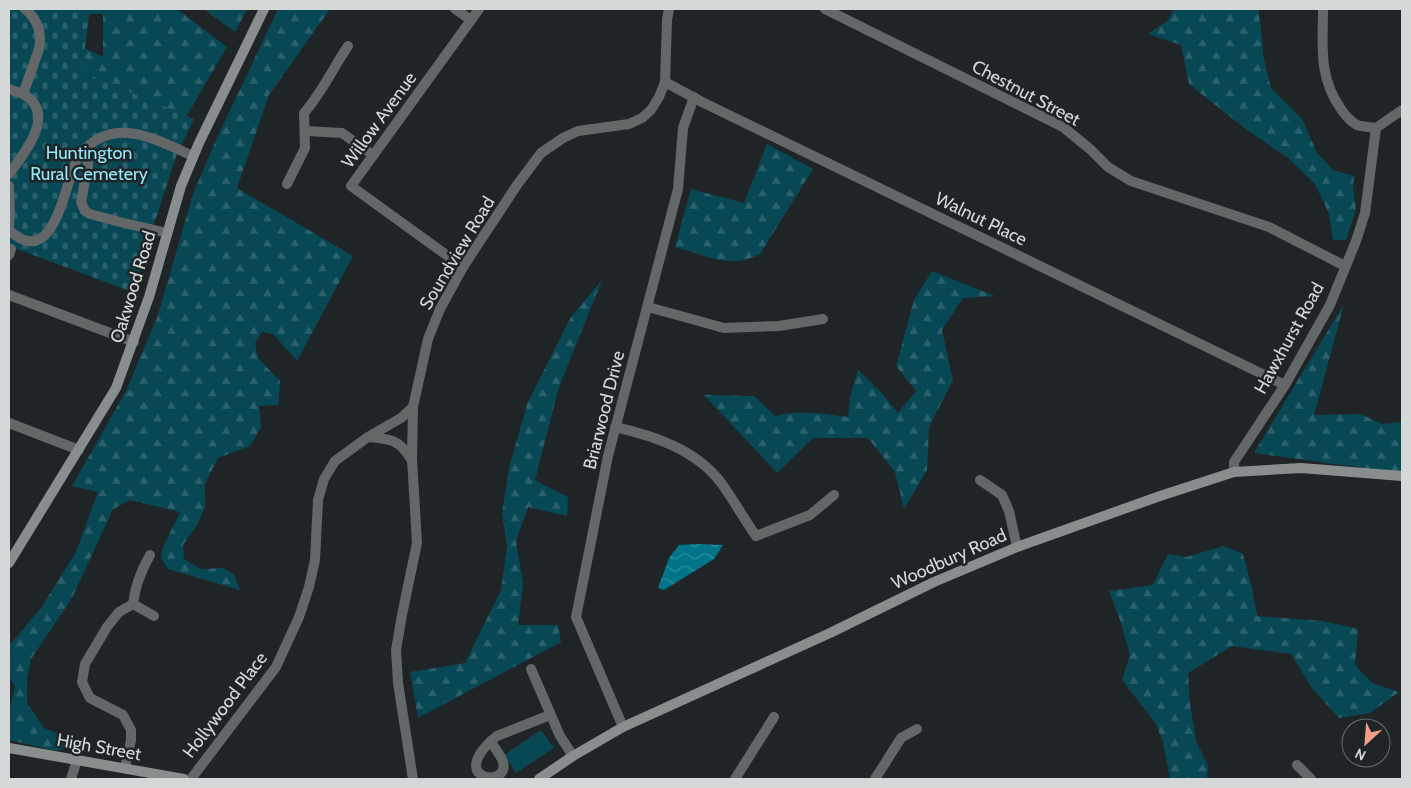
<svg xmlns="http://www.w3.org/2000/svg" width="1411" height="788" font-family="Cabin,sans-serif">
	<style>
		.forest { fill: url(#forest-firs) }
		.cemetery { fill: url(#cemetery-stones) }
		.pitch { fill: #084754 }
		.water { fill: url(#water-waves) }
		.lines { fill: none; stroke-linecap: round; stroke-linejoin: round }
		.street { stroke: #646768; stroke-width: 10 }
		.secondary { stroke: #888d8e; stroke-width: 10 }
		.labels { text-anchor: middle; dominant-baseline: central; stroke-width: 5; stroke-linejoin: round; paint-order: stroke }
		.street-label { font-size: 18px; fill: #d4d8d9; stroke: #1f2527 }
		.park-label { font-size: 18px; fill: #93e8fd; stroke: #1f2527 }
	</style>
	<defs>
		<pattern id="forest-firs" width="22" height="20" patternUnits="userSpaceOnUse" patternTransform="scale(1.25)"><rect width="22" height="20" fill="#084754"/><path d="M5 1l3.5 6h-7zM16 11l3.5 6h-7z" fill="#2b616c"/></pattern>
		<pattern id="cemetery-stones" width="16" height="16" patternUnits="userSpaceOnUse" patternTransform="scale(1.25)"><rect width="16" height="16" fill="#084754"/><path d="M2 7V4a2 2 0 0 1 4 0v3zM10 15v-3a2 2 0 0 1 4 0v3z" fill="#2b616c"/></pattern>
		<pattern id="water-waves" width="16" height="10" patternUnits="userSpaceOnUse" patternTransform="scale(1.25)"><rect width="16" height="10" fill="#00758a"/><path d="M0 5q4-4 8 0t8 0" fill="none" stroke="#308e9f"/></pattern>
	</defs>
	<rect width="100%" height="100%" fill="#1f2527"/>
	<g class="forest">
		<polygon points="77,9 177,9 227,47 183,122 47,62 76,44 103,57 103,14 78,14"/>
		<polygon points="204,9 247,9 235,32"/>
		<polygon points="278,9 330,9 269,95 237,188 353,256 297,361 273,334 262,332 255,343 258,358 280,381 278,405 259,406 261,427 250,446 218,458 205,484 205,507 197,525 183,545 184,559 200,569 223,568 234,575 240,590 168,569 161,558 162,549 180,512 130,500 113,509 72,598 31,659 27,680 27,703 44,728 58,734 67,748 56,751 9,740 9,712 15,686 9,678 9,646 41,608 76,552 98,492 72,486 126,391 158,315 193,194 217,138"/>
		<polygon points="1174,9 1258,9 1261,29 1263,55 1271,88 1302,119 1317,153 1333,170 1354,176 1353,188 1356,209 1346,240 1333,240 1329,214 1315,184 1288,158 1247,130 1189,84 1181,45 1148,34 1167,21"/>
		<path d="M767 144 813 169 760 254C730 270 705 255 675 247L691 189 744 203Z"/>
		<path d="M932 271 995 296 963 298 942 330 953 380 929 427 927 470 904 509 895 472 868 438H813L777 473 704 395 754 396 775 416C799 409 823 414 848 417L850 397 858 370 880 391 898 413 916 391 896 366 914 300Z"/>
		<polygon points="602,280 559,387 535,480 568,497 567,516 528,507 516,541 523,583 518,625 558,625 561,642 418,718 410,672 465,663 501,590 507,547 502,513 509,468 527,404 571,317"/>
		<polygon points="1344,304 1314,415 1361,414 1382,424 1402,422 1402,473 1254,453"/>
		<polygon points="1224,546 1243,554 1252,588 1257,616 1322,621 1358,629 1355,665 1372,683 1399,692 1370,713 1339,718 1312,688 1291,654 1232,646 1188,673 1190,704 1196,741 1208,765 1207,779 1170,779 1163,742 1156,724 1122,680 1130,655 1121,623 1109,591 1153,585 1168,554 1186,557"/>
	</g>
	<polygon class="cemetery" points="9,9 90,9 82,72 194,119 177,154 152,230 135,293 9,246"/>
	<polygon class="pitch" points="541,730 554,748 516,773 504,755"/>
	<polygon class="water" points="699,544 723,545 714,559 664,590 658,588 669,558 679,545"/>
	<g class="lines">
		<g class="street">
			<polyline points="455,9 471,20"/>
			<polyline points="825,9 1063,127 1090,149 1108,167 1131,181 1269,227 1345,266"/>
			<path d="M1323 9C1323 45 1318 77 1341 109 1344 114 1351 122 1357 125 1363 127 1370 127 1376 128"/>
			<polyline points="665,82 702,102 1285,385"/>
			<path d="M9 89C16 92 24 93 30 99 53 120 22 156 9 174"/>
			<path d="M23 94 39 49C42 32 38 20 25 9"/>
			<polyline points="306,131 342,133 373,155"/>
			<polyline points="81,153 88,162 88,166 81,202 85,211 90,214 120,222 167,233"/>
			<path d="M287 184 305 148 304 113C322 93 333 68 348 46"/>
			<polyline points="9,186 10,213 9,226"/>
			<path d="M9 230C54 272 64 186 77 159 109 113 153 138 193 156"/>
			<polyline points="9,249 11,249 9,255"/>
			<polyline points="463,267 351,186 479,9"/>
			<polyline points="9,295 134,342"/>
			<polyline points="648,307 724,328 779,326 823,319"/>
			<polyline points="9,423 79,450"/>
			<path d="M615 427C655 436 697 450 722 484 734 501 744 519 756 536L810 515 834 495"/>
			<path d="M368 437C390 439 399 439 411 459"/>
			<polyline points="1234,472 1234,462 1285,385 1330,305 1356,241 1365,213 1376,128 1402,110"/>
			<polyline points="980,480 1002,495 1009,511 1017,547"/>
			<path d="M133 604C135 585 141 571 150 555"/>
			<polyline points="133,604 154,616"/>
			<polyline points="531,669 560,736 573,756"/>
			<polyline points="623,727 576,617 608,456 678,189 683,128 694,97"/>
			<path d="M491 741C494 748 501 755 503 762 510 788 449 781 491 741Z"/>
			<polyline points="491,741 497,736 550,715"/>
			<polyline points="1297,765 1311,779"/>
			<polyline points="125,768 131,740 131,730 123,715 90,698 82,682 85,664 107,627 119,612 133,604"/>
			<polyline points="71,779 77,760"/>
			<polyline points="191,779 276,667 299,617 309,587 315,560 318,500 324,479 335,461 368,437 401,418 413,407"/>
			<polyline points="413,779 398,683 396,650 402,615 417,543 412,459 413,407 428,339 440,309 463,267 517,185 541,153 563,138 578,131 629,124 642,118 651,110 659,97 665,82 667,20 669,9"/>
			<polyline points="735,779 774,717"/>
			<polyline points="875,779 901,738 917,729"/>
		</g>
		<g class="secondary">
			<polyline points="9,563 116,388 149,297 181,186 199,143 264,9"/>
			<polyline points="9,748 184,779"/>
			<polyline points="539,779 573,756 623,727 830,633 934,582 1017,547 1160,496 1234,472 1301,468 1402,476"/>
		</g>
	</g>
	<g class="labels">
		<g class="street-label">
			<text transform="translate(1026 93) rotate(28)">Chestnut Street</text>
			<text transform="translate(379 120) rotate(-54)">Willow Avenue</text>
			<text transform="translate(981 219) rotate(26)">Walnut Place</text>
			<text transform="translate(457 253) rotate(-59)">Soundview Road</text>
			<text transform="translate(133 287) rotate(-73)">Oakwood Road</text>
			<text transform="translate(1289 338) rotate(-61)">Hawxhurst Road</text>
			<text transform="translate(604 410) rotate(-76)">Briarwood Drive</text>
			<text transform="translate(949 559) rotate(-24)">Woodbury Road</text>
			<text transform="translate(225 705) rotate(-53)">Hollywood Place</text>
			<text transform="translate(99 747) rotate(10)">High Street</text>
		</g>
		<g class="park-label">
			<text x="89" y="153">Huntington<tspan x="89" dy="21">Rural Cemetery</tspan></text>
		</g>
	</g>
	<rect width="1411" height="788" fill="none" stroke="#d4d8d9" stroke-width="20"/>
	<g transform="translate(1366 743) rotate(206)"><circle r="24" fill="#1f2527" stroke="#676d6e"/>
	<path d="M0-4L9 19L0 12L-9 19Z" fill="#f49e87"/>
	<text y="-8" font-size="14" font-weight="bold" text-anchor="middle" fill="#d4d8d9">N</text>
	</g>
</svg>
